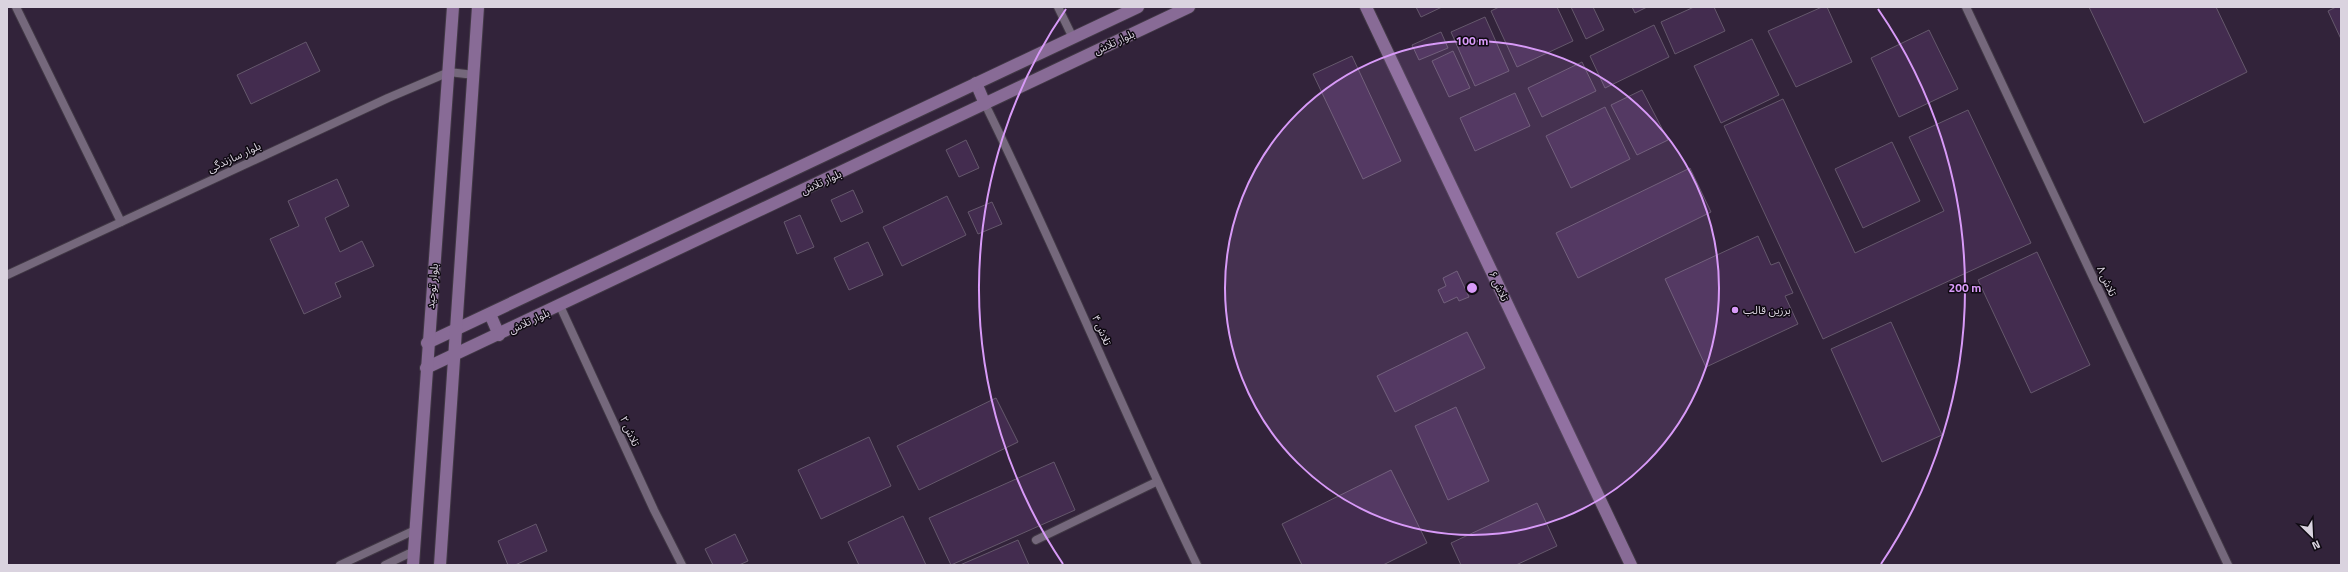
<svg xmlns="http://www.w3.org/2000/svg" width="2348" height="572" font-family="'Titillium Web','Noto Sans Arabic',sans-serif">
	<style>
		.built { fill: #32233a }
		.building { fill: #432c4f; stroke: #65586c }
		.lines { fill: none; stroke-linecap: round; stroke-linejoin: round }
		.lane-casing { stroke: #413845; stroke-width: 10 }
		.secondary-casing { stroke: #413845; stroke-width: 14 }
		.lane { stroke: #75687c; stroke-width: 8 }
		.secondary { stroke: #886b96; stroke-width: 12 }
		.ring { fill: none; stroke: #d89af8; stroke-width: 2 }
		.poi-dot { fill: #d89af8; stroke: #0e0911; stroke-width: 1.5 }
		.labels { text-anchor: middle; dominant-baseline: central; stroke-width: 3; stroke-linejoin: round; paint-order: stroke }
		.street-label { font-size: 11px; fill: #dad3df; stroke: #0e0911 }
		.poi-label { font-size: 11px; fill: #dad3df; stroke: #0e0911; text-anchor: start }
		.centre { fill: #d89af8; stroke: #0e0911; stroke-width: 2 }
		.ring-label { font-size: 12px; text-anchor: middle; font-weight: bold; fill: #d89af8; stroke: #0e0911; stroke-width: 3; stroke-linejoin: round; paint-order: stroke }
	</style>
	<rect width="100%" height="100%" fill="#281d2e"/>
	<rect class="built" x="7" y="7" width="2334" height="558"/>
	<g class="building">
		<polygon points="1416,7 1442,7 1421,17"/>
		<polygon points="1499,7 1557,7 1573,41 1517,67 1491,11"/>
		<polygon points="1571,7 1593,7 1604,30 1586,39"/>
		<polygon points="1632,7 1647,7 1635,13"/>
		<polygon points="1694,7 1714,7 1725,31 1675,54 1661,22"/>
		<polygon points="1822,7 1827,7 1852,62 1796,87 1768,31"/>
		<polygon points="2089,7 2216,7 2247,72 2144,123"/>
		<polygon points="2336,7 2341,7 2341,39 2328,11"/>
		<polygon points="1485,17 1509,71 1475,86 1451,32"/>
		<polygon points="1654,25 1669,57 1605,88 1590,56"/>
		<polygon points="1929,30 1958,89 1899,117 1871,58"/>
		<polygon points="1441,32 1448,48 1419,60 1412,45"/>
		<polygon points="1752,39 1779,95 1721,123 1694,66"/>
		<polygon points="306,42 320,71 251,104 237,75"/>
		<polygon points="1453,51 1470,88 1449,97 1432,61"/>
		<polygon points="1352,56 1401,161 1363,179 1313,74"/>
		<polygon points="1582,62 1596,91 1542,117 1528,88"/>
		<polygon points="1642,90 1668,140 1637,155 1611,105"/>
		<polygon points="1515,93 1530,126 1475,151 1460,118"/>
		<polygon points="1783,99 1855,253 1944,211 1909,137 1968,110 2031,243 1823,339 1724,126"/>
		<polygon points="1605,107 1630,159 1571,188 1546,136"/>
		<polygon points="966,140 979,168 959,177 946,150"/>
		<polygon points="1892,142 1920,201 1863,228 1835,169"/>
		<polygon points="1690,168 1711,212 1578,278 1556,233"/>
		<polygon points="337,179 349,206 325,218 340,252 362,241 374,266 335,283 341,297 304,314 270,239 299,226 288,201"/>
		<polygon points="853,190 863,212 841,222 831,200"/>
		<polygon points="947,196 966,235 902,266 883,227"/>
		<polygon points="992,202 1002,224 978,234 968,212"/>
		<polygon points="800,215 814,247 797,254 784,222"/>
		<polygon points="1758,236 1771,265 1779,262 1793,293 1785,296 1798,324 1706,367 1665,279"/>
		<polygon points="868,242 883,275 849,290 834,258"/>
		<polygon points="2037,252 2090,365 2031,393 1978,280"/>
		<polygon points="1457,271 1469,297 1459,301 1457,297 1444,303 1438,290 1446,286 1443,278"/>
		<polygon points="1891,322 1942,435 1882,462 1831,349"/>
		<polygon points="1467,332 1485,368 1395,412 1377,376"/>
		<polygon points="996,398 1018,442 919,490 897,446"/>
		<polygon points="1456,407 1489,481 1448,500 1415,426"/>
		<polygon points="869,437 891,486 821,519 798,470"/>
		<polygon points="1054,462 1075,510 951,565 929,518"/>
		<polygon points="1391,470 1427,543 1383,565 1302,565 1282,524"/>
		<polygon points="1537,503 1557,546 1516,565 1461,565 1451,543"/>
		<polygon points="903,516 926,565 859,565 848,542"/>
		<polygon points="536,524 547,551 515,565 508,565 498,541"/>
		<polygon points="735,534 748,561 739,565 713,565 705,549"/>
		<polygon points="1018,540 1029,565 960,565"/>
	</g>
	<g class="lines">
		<defs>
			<g id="lane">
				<polyline points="16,7 121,222"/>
				<polyline points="1058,7 1073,38"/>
				<polyline points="1966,7 2228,565"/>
				<path d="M985 104C1060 256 1123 413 1197 565"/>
				<polyline points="7,275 388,98 449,72 474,75"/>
				<polyline points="560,306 654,510 682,565"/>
				<polyline points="1036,540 1156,482"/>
				<polyline points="340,565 415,530"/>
				<polyline points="385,565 414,551"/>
			</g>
			<g id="secondary">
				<polyline points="1366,7 1631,565"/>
				<polyline points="976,83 985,104"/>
				<polyline points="490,314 499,335"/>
				<polyline points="427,343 1138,7"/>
				<polyline points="426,368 1189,7"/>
				<polyline points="413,565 453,7"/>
				<polyline points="440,565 478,7"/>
			</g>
		</defs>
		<use href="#lane" class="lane-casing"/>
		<use href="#secondary" class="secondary-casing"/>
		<use href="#lane" class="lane"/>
		<use href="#secondary" class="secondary"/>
	</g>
	<circle cx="1472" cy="288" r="247" fill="#d89af8" fill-opacity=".12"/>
	<g class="ring">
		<circle cx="1472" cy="288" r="247"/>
		<path d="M1063 564A493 493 0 0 1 1066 9M1878 9A493 493 0 0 1 1881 564"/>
	</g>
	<circle class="poi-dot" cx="1735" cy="310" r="4"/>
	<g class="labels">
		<g class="street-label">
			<text transform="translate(1114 42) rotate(-25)">بلوار تلاش</text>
			<text transform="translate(234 157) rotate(-25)">بلوار سازندگی</text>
			<text transform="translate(821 182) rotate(-25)">بلوار تلاش</text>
			<text transform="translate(2107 281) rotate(65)">تلاش ۸</text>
			<text transform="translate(432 286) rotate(-85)">بلوار توحید</text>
			<text transform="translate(1499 286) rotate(65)">تلاش ۶</text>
			<text transform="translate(529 321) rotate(-25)">بلوار تلاش</text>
			<text transform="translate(1102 330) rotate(66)">تلاش ۴</text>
			<text transform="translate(630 431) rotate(65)">تلاش ۲</text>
		</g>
		<g class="poi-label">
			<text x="1743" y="310">برزین قالب</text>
		</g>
	</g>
	<circle cx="1472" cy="288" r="6" class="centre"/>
	<g class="ring-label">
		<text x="1472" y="45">100 m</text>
		<text x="1965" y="292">200 m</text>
	</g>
	<rect width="2348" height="572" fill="none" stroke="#dad3df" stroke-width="16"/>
	<g transform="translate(2312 536) rotate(156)" stroke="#0e0911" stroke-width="3" paint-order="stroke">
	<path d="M0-3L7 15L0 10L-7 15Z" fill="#dad3df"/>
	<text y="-6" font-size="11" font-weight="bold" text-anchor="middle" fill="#dad3df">N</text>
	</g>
</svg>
